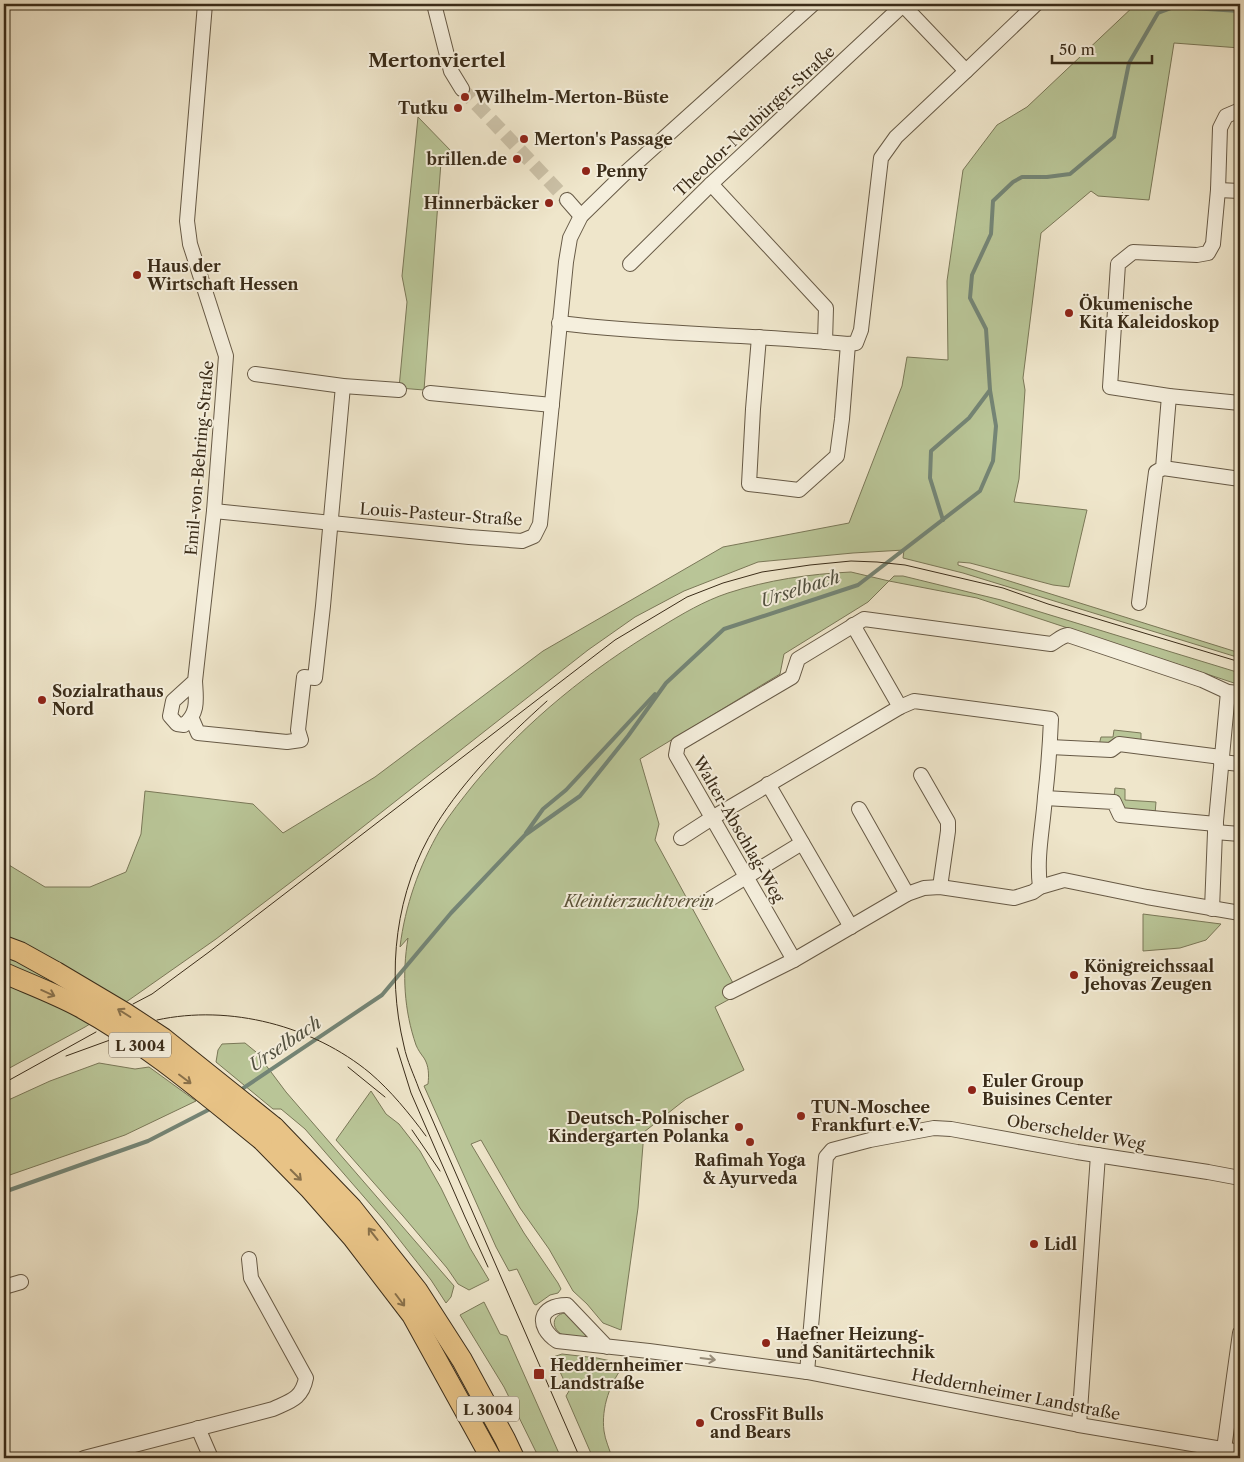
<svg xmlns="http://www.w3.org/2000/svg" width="1244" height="1462" font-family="'Libre Caslon Text',serif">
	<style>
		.green { fill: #b9c597; stroke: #7a7858 }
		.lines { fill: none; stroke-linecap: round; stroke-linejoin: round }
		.stream { stroke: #748576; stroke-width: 4 }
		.minor-tunnel { stroke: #cbc1a7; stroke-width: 14; stroke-dasharray: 14 7; stroke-linecap: butt }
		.minor-casing { stroke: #675a46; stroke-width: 16 }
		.highway-casing { stroke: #3a2c19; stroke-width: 22 }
		.minor { stroke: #f5efdd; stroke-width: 14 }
		.highway { stroke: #e8c386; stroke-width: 20 }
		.tram { stroke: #3a2c19; stroke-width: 1 }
		.highway-bridge-casing { stroke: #3a2c19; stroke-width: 22; stroke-linecap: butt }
		.highway-bridge { stroke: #e8c386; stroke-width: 20 }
		.oneway { stroke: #88704a }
		.oneway2 { stroke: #988e7b }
		.poi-dot { fill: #8f2418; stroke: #f5efdd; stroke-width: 2 }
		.labels { text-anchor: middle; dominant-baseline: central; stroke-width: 4; stroke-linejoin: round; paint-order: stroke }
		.shield { fill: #f5efdd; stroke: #726654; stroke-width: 1 }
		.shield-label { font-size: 15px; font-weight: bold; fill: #3a2c19 }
		.poi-label { font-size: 16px; font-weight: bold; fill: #3a2c19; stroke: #f5efdd; text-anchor: start }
		.street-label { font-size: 16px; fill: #3a2c19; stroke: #f5efdd }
		.park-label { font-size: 16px; font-style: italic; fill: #5a5238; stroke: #f5efdd }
		.water-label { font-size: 18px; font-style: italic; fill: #525140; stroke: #f5efdd }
		.quarter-label { font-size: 19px; font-weight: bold; fill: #3a2c19; stroke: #f5efdd }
	</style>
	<rect width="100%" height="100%" fill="#efe6cb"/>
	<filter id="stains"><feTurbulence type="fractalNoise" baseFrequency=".004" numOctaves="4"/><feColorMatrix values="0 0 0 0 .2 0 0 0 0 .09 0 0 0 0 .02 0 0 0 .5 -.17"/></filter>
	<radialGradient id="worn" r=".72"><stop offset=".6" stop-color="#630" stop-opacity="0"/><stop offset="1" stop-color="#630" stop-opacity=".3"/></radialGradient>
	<g class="green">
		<polygon points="1136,4 1240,4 1240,48 1174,43 1149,200 1098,196 1091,191 1041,233 1023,378 1025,390 1019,479 1014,502 1087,510 1069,587 1053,585 970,563 958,562 958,565 1240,653 1240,658 963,573 903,558 904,550 853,553 758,562 684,591 635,617 588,650 336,848 216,939 129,1000 85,1027 4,1071 4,862 45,887 90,887 126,872 141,834 145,791 253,804 283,833 375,777 543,651 723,547 849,523 902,386 907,357 948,360 947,281 963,170 997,125 1027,107"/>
		<polygon points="418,117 452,152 441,162 424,390 399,388 407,302 402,276"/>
		<path d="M851 572 889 581 894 576H903L1001 600 1240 673V685L977 598 889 581 868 602 784 654 780 674 640 759 659 824 655 840 739 994 715 1007 744 1070 686 1099 644 1132 638 1208 621 1330 603 1323 587 1304 573 1291 549 1249 520 1208 481 1140 471 1144 524 1233 558 1283 561 1289 558 1293 550 1295 536 1305 534 1304 517 1269 509 1271 496 1247 424 1086 428 1084C429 1075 429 1066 424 1058 421 1054 418 1050 416 1045 404 1010 402 974 408 938L400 947C405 906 419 866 440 830 450 814 462 799 474 784 526 721 591 669 661 627 682 614 704 601 728 593 768 580 809 574 851 572Z"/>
		<polygon points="1114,730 1141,733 1141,743 1099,745 1101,737 1113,737"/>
		<polygon points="1115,788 1125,789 1125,800 1156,802 1155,814 1121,812 1114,797"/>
		<polygon points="1143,914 1221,924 1206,940 1180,948 1143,951"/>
		<polygon points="245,1043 256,1052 286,1092 454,1286 451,1297 446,1303 431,1280 384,1220 305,1129 281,1109 273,1109 216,1062 218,1050 222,1044"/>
		<polygon points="99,1063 135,1069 149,1067 196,1101 125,1135 4,1177 4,1102 50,1081"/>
		<polygon points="371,1091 386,1114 399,1124 420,1151 441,1188 470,1248 489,1280 469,1290 458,1284 447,1268 403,1216 336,1140"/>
		<polygon points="484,1302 500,1334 507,1336 561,1458 539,1458 504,1387 460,1315"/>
		<path d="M565 1313 570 1315 588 1338C580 1337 570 1339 563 1335 551 1329 551 1315 565 1313Z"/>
		<path d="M562 1354 597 1358 625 1364C610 1382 601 1408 604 1431 605 1440 610 1450 612 1458H593L566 1396 569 1391 553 1357Z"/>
	</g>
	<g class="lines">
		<g class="stream">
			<polyline points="943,520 930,478 931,451 969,418 990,390"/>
			<polyline points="526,833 543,809 566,790 655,694"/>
			<polyline points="239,1091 382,995 451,913 525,835 580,796 628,736 666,683 724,629 858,585 980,491 993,461 996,426 990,390 986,329 970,298 972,275 991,234 993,201 1013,182 1022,177 1047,177 1070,174 1114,137 1129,63 1158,13 1174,7 1240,11"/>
			<polyline points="4,1192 148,1141 212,1108"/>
		</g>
		<polyline class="minor-tunnel" points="462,89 567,200"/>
		<defs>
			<g id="minor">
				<polyline points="434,4 451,71 462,89"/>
				<polyline points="966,71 1036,4"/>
				<polyline points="1240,110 1226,116 1220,128 1218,190 1213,244 1208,253 1197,255 1133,252 1118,264 1110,387 1169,396 1240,403"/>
				<polyline points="711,184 826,308 825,342"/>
				<polyline points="1218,190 1240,191"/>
				<polyline points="567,200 581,216"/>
				<polyline points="630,264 711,184 903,5"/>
				<path d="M559 323C655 335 752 334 848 344L856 343 861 330 881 158 896 137 966 71 902 4"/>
				<polyline points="759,337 753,409 749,484 799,490 837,456 842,419 848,344"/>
				<polyline points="255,374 343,386 399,390"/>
				<polyline points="430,393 552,405"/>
				<polyline points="1163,468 1240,479"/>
				<polyline points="214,511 469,537 522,541 534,536 540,524 566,262 570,238 581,216 623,175 813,4"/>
				<polyline points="1139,603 1156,472 1163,468 1169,396"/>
				<polyline points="853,625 900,707"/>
				<path d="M195 681 173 701 170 716 177 724 184 725C199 713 196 699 195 681L214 511 226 356 190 244 187 221 205 4"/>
				<polyline points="192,719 198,733 287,742 301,740 298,730 304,677 315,678 323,606 343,386"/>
				<polyline points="1050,747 1111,750 1119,744 1221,757"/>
				<polyline points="1221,762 1240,764"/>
				<polyline points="921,775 948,822 948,831 940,887"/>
				<polyline points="768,784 851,927"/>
				<polyline points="1045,798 1114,802 1120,815 1216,824"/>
				<polyline points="859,809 907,894"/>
				<polyline points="1215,832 1240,834"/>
				<path d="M681 838 712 818 900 707 914 701 1051 719C1050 745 1048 771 1045 797 1043 827 1036 856 1040 887"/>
				<polyline points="705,902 802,843"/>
				<polyline points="1212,909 1215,832 1228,692"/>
				<path d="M794 960 676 755 678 744 792 677 798 659 864 619 1051 644C1057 641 1061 636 1068 635L1202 680 1228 692 1240 693"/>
				<polyline points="730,992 794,960 907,894 924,888 940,887 1014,898 1033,892 1040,887 1064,880 1147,897 1240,913"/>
				<polyline points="4,1287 21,1282"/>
				<path d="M607 1347 567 1305C539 1305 535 1326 557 1341L649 1351 807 1372 1079 1425 1240 1452"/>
				<polyline points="807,1372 826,1157 832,1150 870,1140 934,1128 951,1129 1077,1152 1208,1172 1240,1178"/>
				<polyline points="1079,1425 1098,1155"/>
				<polyline points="198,1428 211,1458"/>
				<polyline points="1224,1449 1240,1333"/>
				<path d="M84 1458 273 1409C290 1401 302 1399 306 1378L251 1278 249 1259"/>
			</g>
			<g id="highway">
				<polyline points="4,946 20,952 56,972"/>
				<polyline points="274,1127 352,1208 417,1290 462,1360 505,1439 514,1458"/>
				<polyline points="262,1140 309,1188 353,1238 412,1315 491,1458"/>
			</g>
		</defs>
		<use href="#minor" class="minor-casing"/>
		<use href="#highway" class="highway-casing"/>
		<use href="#minor" class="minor"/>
		<use href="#highway" class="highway"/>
		<g class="tram">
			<path d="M547 701C506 738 465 778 436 825 395 891 386 972 404 1046 407 1061 414 1075 419 1089L580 1458"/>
			<polyline points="133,1004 152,994 209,952 615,640 687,597 723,583 762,572 810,565 851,561 877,562 905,565 1003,588 1048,604 1240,662"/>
			<path d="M157 1020C230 1004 313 1026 370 1073 391 1091 409 1113 426 1136"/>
			<polyline points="397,1048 411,1093 465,1217 488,1267"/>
			<polyline points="66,1056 110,1040"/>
			<polyline points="348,1067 385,1097"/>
			<polyline points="4,1083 96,1032"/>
			<polyline points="412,1130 440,1171"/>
		</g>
		<defs>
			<g id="highway-bridge">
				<polyline points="56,972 125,1013 163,1038 274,1127"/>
				<path d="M4 973C29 984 56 994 80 1007 146 1043 204 1093 262 1140"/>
			</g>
		</defs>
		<use href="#highway-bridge" class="highway-bridge-casing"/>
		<use href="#highway-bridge" class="highway-bridge"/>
	</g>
	<defs><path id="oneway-shaft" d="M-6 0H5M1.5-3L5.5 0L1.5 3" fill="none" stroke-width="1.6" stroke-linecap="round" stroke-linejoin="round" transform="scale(1.25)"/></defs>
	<g class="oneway">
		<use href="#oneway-shaft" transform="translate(48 993) rotate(24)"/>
		<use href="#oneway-shaft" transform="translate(124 1013) rotate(-148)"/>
		<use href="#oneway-shaft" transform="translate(185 1079) rotate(37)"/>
		<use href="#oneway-shaft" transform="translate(296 1175) rotate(45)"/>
		<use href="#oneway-shaft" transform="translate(373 1234) rotate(-128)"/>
		<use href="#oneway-shaft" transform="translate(400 1300) rotate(53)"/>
	</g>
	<use class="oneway2" href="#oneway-shaft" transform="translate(708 1359) rotate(7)"/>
	<g class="poi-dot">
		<circle cx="465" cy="97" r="5"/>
		<circle cx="458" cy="108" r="5"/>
		<circle cx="524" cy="139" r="5"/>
		<circle cx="517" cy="159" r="5"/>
		<circle cx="586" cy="171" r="5"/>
		<circle cx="549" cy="203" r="5"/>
		<circle cx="137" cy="275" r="5"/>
		<circle cx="1069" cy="313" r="5"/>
		<circle cx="42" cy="700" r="5"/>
		<circle cx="1074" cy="975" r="5"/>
		<circle cx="972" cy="1090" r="5"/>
		<circle cx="801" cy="1116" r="5"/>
		<circle cx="739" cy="1127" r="5"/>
		<circle cx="750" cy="1142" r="5"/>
		<circle cx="1034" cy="1244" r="5"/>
		<circle cx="766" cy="1343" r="5"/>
		<rect x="533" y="1368" width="12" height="12" rx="2.5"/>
		<circle cx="700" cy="1423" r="5"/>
	</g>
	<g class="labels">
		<g class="shield">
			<rect x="109" y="1032.5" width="62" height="25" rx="4"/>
			<rect x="457" y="1396.5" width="62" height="25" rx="4"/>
		</g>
		<g class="shield-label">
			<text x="140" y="1045">L 3004</text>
			<text x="488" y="1409">L 3004</text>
		</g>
		<g class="poi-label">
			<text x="475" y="97">Wilhelm-Merton-Büste</text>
			<text x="448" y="108" text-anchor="end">Tutku</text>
			<text x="534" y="139">Merton's Passage</text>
			<text x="507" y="159" text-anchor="end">brillen.de</text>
			<text x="596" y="171">Penny</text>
			<text x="539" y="203" text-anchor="end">Hinnerbäcker</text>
			<text x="147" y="266">Haus der<tspan x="147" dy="18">Wirtschaft Hessen</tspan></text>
			<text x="1079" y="304">Ökumenische<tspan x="1079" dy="18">Kita Kaleidoskop</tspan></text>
			<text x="52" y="691">Sozialrathaus<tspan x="52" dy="18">Nord</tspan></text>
			<text x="1084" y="966">Königreichssaal<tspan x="1084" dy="18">Jehovas Zeugen</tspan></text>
			<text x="982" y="1081">Euler Group<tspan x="982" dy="18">Buisines Center</tspan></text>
			<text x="811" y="1107">TUN-Moschee<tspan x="811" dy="18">Frankfurt e.V.</tspan></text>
			<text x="729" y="1118" text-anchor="end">Deutsch-Polnischer<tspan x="729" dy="18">Kindergarten Polanka</tspan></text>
			<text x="750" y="1160" text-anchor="middle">Rafimah Yoga<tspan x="750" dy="18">&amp; Ayurveda</tspan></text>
			<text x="1044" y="1244">Lidl</text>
			<text x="776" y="1334">Haefner Heizung-<tspan x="776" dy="18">und Sanitärtechnik</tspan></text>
			<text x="550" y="1365">Heddernheimer<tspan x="550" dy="18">Landstraße</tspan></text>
			<text x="710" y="1414">CrossFit Bulls<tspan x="710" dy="18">and Bears</tspan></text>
		</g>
		<g class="street-label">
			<text transform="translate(754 121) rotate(-43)">Theodor-Neubürger-Straße</text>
			<text transform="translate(199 458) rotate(-85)">Emil-von-Behring-Straße</text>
			<text transform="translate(441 514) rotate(4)">Louis-Pasteur-Straße</text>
			<text transform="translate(739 829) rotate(60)">Walter-Abschlag-Weg</text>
			<text transform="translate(1076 1132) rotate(10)">Oberschelder Weg</text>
			<text transform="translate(1016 1394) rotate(11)">Heddernheimer Landstraße</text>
		</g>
		<g class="park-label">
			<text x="639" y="901">Kleintierzuchtverein</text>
		</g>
		<g class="water-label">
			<text transform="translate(800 589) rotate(-18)">Urselbach</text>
			<text transform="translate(285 1044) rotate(-34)">Urselbach</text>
		</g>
		<g class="quarter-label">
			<text x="437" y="60">Mertonviertel</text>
		</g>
	</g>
	<rect width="1244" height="1462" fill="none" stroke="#efe6cb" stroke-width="20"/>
	<rect x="5" y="5" width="1234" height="1452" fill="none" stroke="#3a2c19" stroke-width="2.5"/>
	<rect x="10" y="10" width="1224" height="1442" fill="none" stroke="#3a2c19"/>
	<path d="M1052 55v8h100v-8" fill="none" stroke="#3a2c19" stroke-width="2.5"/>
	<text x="1059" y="55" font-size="15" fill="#3a2c19" stroke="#f5efdd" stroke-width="4" paint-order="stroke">50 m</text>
	<rect width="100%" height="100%" filter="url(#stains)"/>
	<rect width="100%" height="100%" fill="url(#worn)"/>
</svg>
